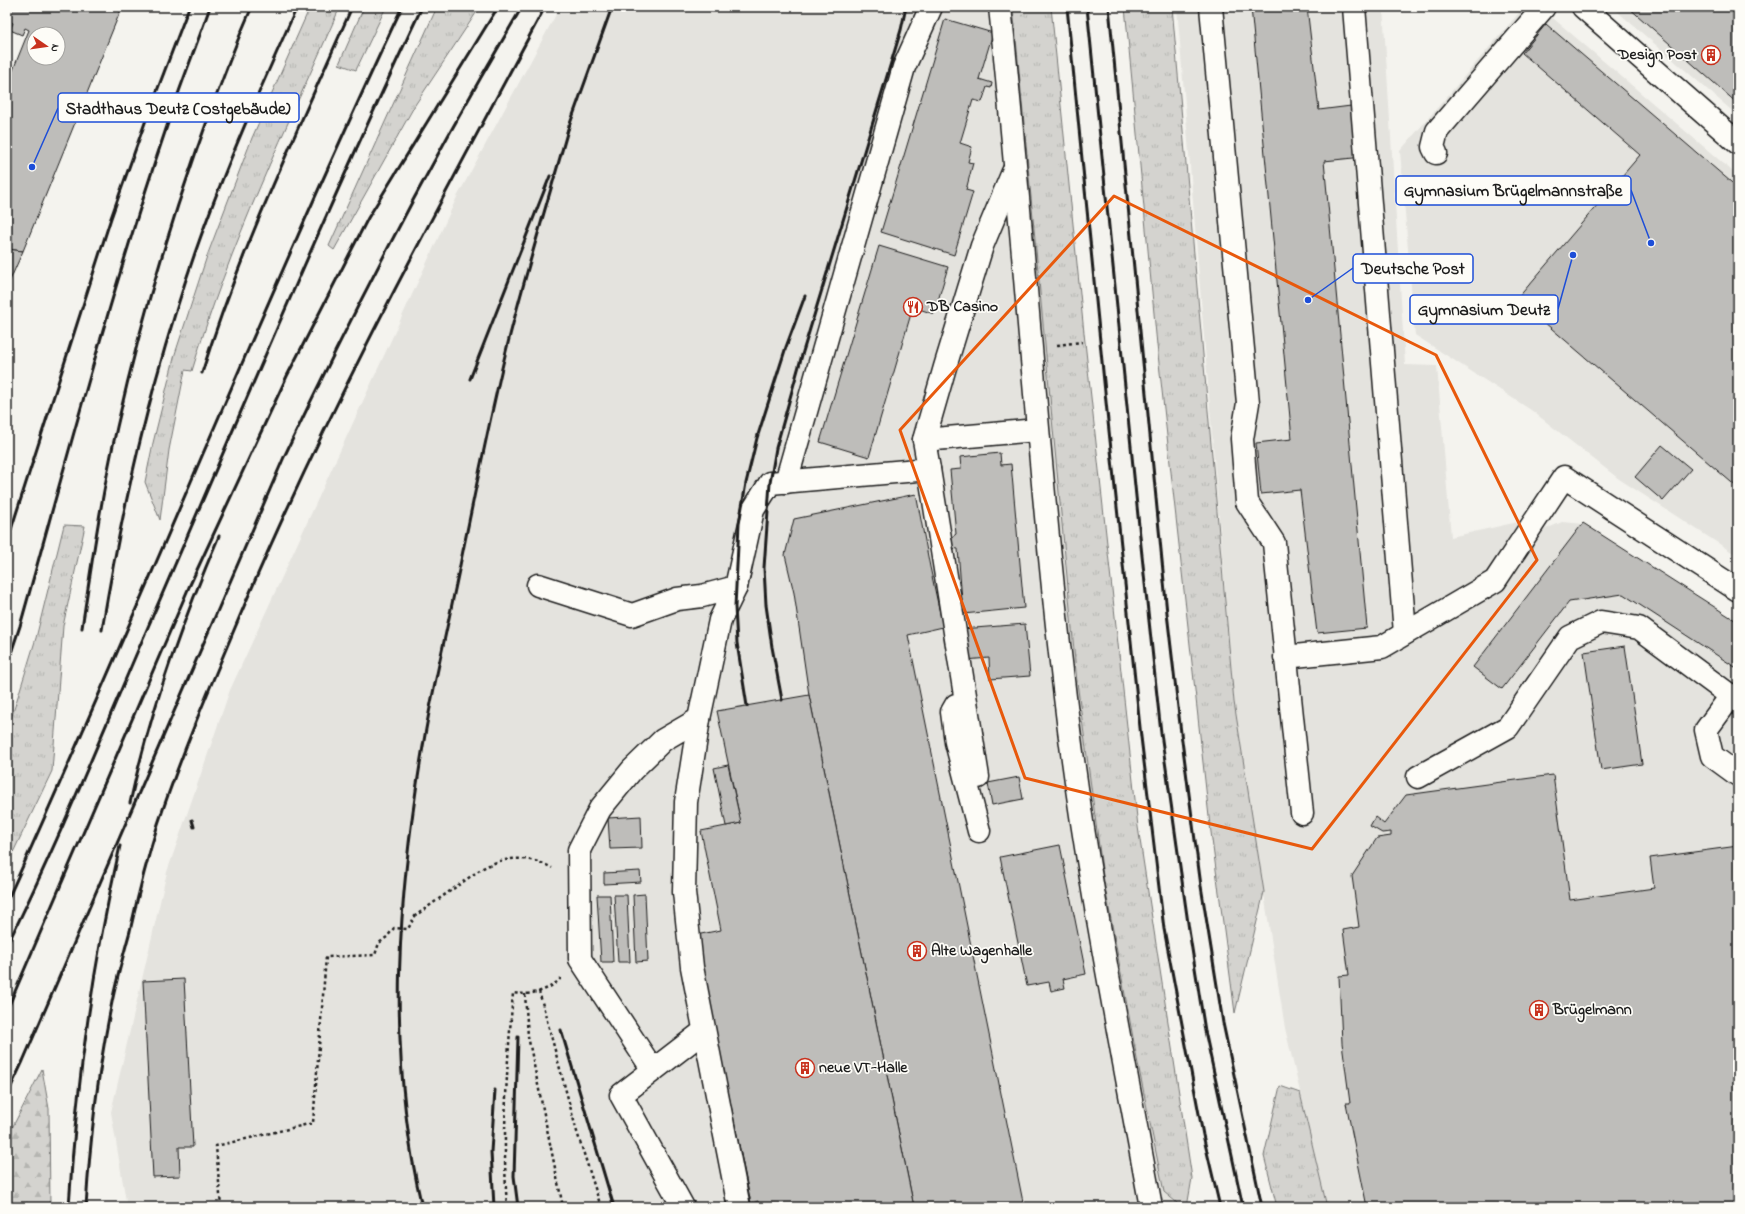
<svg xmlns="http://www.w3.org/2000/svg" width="1745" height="1214" font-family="'Indie Flower',sans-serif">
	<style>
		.built { fill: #e4e3de }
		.grass { fill: url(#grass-tufts); stroke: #787876 }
		.forest { fill: url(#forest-firs); stroke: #787876 }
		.building { fill: #bebdba; stroke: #1c1c1c; fill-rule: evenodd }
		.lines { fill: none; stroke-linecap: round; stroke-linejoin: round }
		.minor-casing { stroke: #1c1c1c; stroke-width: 25 }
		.path { stroke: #1c1c1c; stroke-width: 2.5; stroke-dasharray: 3 3; stroke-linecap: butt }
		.minor { stroke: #fdfcf7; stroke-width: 22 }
		.rail { stroke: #1c1c1c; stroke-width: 3 }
		.marked { fill: none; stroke: #e8590c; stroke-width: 3; stroke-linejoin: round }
		.labels { text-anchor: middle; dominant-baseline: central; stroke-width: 3.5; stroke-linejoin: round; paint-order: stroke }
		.poi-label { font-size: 16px; font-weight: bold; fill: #1c1c1c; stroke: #fdfcf7; text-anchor: start }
		.leader { fill: none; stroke: #1d4ed8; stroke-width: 1.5 }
		.callout-dot { fill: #1d4ed8; stroke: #fdfcf7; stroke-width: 1.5 }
		.callout { fill: #fdfcf7; stroke: #1d4ed8; stroke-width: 1.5 }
		.callout-label { font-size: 17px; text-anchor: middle; font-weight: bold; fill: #1c1c1c }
	</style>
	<defs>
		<pattern id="grass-tufts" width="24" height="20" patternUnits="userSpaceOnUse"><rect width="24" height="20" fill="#d4d3cf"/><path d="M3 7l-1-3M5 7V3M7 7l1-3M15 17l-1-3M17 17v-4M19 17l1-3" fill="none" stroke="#b5b5b1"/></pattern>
		<pattern id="forest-firs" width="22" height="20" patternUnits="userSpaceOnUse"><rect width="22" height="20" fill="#d4d3cf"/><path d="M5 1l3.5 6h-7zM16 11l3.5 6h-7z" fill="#b5b5b1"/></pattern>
	</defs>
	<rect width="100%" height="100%" fill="#f4f3ee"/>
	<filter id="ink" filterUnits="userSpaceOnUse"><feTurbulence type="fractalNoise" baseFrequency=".025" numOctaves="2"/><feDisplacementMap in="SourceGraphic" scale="8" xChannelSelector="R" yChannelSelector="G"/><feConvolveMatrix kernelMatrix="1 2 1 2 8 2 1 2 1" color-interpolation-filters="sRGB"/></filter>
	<g filter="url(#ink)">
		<g class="built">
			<polygon points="560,7 1027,7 1099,879 1174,1207 127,1207 111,1112 167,872 230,690 457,197"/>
			<polygon points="1177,7 1383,7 1405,365 1437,366 1451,537 1527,520 1541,531 1562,522 1585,524 1738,623 1738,1207 1327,1207 1285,1028 1234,702"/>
			<polygon points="1524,7 1540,7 1738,176 1738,556 1619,479 1531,410 1415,335 1400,151"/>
			<polygon points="1612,7 1738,7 1738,116"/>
		</g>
		<g class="grass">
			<path d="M310 7H340C287 127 229 245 192 371L185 370 169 450 160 520 145 482 153 443 175 354 207 256 252 138Z"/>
			<polygon points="364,7 386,7 356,70 339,64"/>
			<polygon points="437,7 480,7 415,105 334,250 329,246"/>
			<polygon points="1013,7 1051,7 1084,333 1138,827 1192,1178 1187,1207 1178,1207 1176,1202 1164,1192 1137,1059 1103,876 1077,682"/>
			<polygon points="1125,7 1172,7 1234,702 1264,892 1235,1013 1209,817 1157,345"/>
			<polygon points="64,525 85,526 63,626 52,771 7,865 7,732 36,638"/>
			<polygon points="1280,1086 1300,1093 1327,1207 1277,1207 1264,1156"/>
		</g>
		<polygon class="forest" points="42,1069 49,1109 50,1207 7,1207 7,1138"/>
		<g class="building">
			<path d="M7 7H122L23 251 7 249V85L29 30 25 28 22 35 10 30 13 23 8 21 7 24ZM34 34H58V58H34Z"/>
			<polygon points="1251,7 1307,7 1319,110 1359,105 1363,157 1324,161 1367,628 1317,633 1300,490 1261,494 1256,443 1292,439"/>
			<polygon points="1628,7 1738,7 1738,104"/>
			<polygon points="945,19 993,33 979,79 992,83 991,88 987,87 982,102 973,100 960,143 972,147 968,162 973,163 966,190 973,192 954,255 881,232"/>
			<polygon points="1546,24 1738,188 1738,488 1517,299 1640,155 1522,53"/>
			<polygon points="879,246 948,267 934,314 913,307 869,457 820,442"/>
			<polygon points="7,249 23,251 7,287"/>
			<polygon points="1662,445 1691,469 1663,501 1635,477"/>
			<polygon points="1000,453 1001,465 1011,464 1024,608 963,614 958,549 952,548 950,539 956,534 950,470 961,469 960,457"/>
			<polygon points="916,494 930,567 943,627 908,635 1024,1207 914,1207 809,695 794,593 785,555 794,519"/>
			<polygon points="1583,523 1738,622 1738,669 1623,594 1569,602 1502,689 1473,667"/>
			<polygon points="1025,624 1030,676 990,679 989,658 965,660 962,629"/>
			<polygon points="1625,646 1642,764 1601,770 1584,652"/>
			<polygon points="809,695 914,1207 759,1207 758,1201 751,1203 696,935 721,930 701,831 741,823 717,711"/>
			<polygon points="728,765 741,823 726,826 714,768"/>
			<polygon points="1553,775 1570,900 1654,888 1650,858 1738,846 1738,1207 1367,1207 1346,1103 1350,1103 1342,1043 1339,976 1349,975 1343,930 1359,927 1352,876 1377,838 1391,836 1391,832 1382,833 1370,826 1375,817 1384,824 1406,795"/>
			<polygon points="1019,777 1023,799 992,805 988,783"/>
			<polygon points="641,816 642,848 610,849 608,818"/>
			<polygon points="1060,845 1086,974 1063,979 1065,988 1051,991 1049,982 1027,986 1000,857"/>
			<polygon points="640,871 641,882 604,884 604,873"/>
			<polygon points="645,894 648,961 636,962 633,895"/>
			<polygon points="597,895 610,895 613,962 601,962"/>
			<polygon points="614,895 627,895 630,962 618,962"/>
			<polygon points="184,979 193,1147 179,1147 180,1176 153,1177 143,981"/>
		</g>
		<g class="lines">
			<defs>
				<g id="minor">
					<path d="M1000 7C1024 237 1038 468 1065 697 1085 869 1120 1038 1151 1207"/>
					<polyline points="1211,7 1248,403 1242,439 1247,502 1274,543 1302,813"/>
					<polyline points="1354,7 1405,633"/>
					<polyline points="1583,7 1738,143"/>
					<polyline points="1436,153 1433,147 1437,131 1544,7"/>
					<polyline points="924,440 1037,430"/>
					<polyline points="929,469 978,777"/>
					<polyline points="786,482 904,67 931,7"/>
					<polyline points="538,585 632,615 677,599 702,596 736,587 753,510 770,483 929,469 924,440 945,367 982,246 1013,172"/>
					<polyline points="736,587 720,620 699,719 686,802 684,892 692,967 739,1207"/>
					<polyline points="1285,657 1382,647 1495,581 1564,477 1738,590"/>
					<polyline points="1738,695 1731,696 1706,730 1712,756 1738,775"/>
					<polyline points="966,703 956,705 952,712 956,742 979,831"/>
					<polyline points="1418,777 1508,727 1570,637 1601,622 1639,628 1731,696"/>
					<polyline points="653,1070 580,959 579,850 600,809 632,770 663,740 699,719"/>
					<polyline points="683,1207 621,1095 704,1031"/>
				</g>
			</defs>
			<use href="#minor" class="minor-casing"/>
			<g class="path">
				<polyline points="1057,345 1082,342"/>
				<polyline points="539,991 577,1132 601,1207"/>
				<polyline points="525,994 528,1036 563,1207"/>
				<path d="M221 1207 216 1146 313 1123 326 957 375 955 379 943 387 937 394 928 408 929 415 916 481 869C504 856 529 855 552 868"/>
				<path d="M507 1207C502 1135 507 1065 513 993 530 996 549 991 561 978"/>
			</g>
			<use href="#minor" class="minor"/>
			<g class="rail">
				<polyline points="1067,7 1106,402 1141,737 1164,929 1203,1135 1220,1207"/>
				<polyline points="1087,7 1141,546 1161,733 1189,930 1205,1031 1243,1207"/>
				<polyline points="1109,7 1167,613 1181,733 1201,886 1223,1023 1262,1207"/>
				<polyline points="567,132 612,7"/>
				<path d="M202 373C241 247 299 128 352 7"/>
				<polyline points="470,379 550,176"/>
				<polyline points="7,542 111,218 147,117 189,7"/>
				<path d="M82 628C92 561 102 493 117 427 138 333 165 240 197 149 214 102 231 53 252 7"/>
				<path d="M102 630C123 501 153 374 196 250 225 167 261 87 297 7"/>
				<path d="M7 665 20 626C67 459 111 291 167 126 180 86 196 47 210 7"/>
				<polyline points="782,700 772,647 766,605 764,568 770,483 776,448 802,355 901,30 906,7"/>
				<polyline points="747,706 737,643 735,607 739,524 746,483 757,438 786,347 805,296"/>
				<path d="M130 803C150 712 182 622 219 536"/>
				<polyline points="192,820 194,827"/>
				<path d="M7 901C142 605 263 302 402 7"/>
				<path d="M7 945C60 839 104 728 151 620 240 415 326 209 422 7"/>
				<polyline points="7,1010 189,587 287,376 368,218 498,7"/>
				<polyline points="561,1030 614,1207"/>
				<polyline points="518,1037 514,1176 518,1207"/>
				<path d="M7 1095 23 1061 284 457C357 303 435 153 522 7"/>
				<path d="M69 1207C76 1086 93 965 120 846"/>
				<path d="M86 1207C90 1140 98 1072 111 1007 116 981 123 956 130 931 138 895 147 859 158 824 180 758 207 694 234 630 323 416 435 212 545 7"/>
				<path d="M422 1207C385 1049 398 887 426 729 434 684 445 639 454 594 472 509 488 423 509 339 527 268 549 197 569 126"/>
				<polyline points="494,1207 491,1152 495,1090"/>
			</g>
		</g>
	</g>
	<path class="marked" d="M1114 196 1436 355 1537 560 1312 849 1025 778 900 430Z"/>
	<defs>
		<symbol id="building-ring" viewBox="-11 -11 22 22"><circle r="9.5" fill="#fdfcf7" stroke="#c8321e" stroke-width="1.5"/><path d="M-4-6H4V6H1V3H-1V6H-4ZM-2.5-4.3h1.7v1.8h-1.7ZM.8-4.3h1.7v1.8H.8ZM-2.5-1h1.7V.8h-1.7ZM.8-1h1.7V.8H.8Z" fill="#c8321e"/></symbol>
		<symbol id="restaurant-ring" viewBox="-11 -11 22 22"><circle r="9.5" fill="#fdfcf7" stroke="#c8321e" stroke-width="1.5"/><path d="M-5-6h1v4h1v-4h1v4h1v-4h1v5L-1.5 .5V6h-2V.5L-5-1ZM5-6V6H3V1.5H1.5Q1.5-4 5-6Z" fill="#c8321e"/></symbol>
	</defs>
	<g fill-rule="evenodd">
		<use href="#building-ring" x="1700" y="44" width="22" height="22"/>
		<use href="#restaurant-ring" x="902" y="296" width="22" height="22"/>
		<use href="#building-ring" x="906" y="940" width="22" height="22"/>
		<use href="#building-ring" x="1528" y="999" width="22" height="22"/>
		<use href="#building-ring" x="794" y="1057" width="22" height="22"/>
	</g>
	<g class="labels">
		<g class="poi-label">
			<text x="1697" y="55" text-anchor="end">Design Post</text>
			<text x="927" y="307">DB Casino</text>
			<text x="931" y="951">Alte Wagenhalle</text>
			<text x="1553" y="1010">Brügelmann</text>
			<text x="819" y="1068">neue VT-Halle</text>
		</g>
	</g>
	<path class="leader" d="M32 167L58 108M1651 243L1631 190M1308 300L1353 268M1573 255L1558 309"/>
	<g class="callout-dot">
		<circle cx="32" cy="167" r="4"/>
		<circle cx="1651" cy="243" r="4"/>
		<circle cx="1308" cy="300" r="4"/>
		<circle cx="1573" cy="255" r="4"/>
	</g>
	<g class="callout">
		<rect x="58" y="93" width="241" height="29" rx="4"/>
		<rect x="1396" y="176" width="235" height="29" rx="4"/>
		<rect x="1353" y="254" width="120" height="29" rx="4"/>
		<rect x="1410" y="295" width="148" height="29" rx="4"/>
	</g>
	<g class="callout-label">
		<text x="178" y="114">Stadthaus Deutz (Ostgebäude)</text>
		<text x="1513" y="196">Gymnasium Brügelmannstraße</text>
		<text x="1413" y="274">Deutsche Post</text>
		<text x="1484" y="315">Gymnasium Deutz</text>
	</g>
	<rect width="1745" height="1214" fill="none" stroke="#fdfcf7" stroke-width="24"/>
	<rect x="12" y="12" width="1721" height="1190" fill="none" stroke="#1c1c1c" stroke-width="1.5" filter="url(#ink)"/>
	<g transform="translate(46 46) rotate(103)"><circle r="19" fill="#fdfcf7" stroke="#a3a29f"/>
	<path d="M0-3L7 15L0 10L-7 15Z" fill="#c8321e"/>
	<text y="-6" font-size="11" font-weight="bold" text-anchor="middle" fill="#1c1c1c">N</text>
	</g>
</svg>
